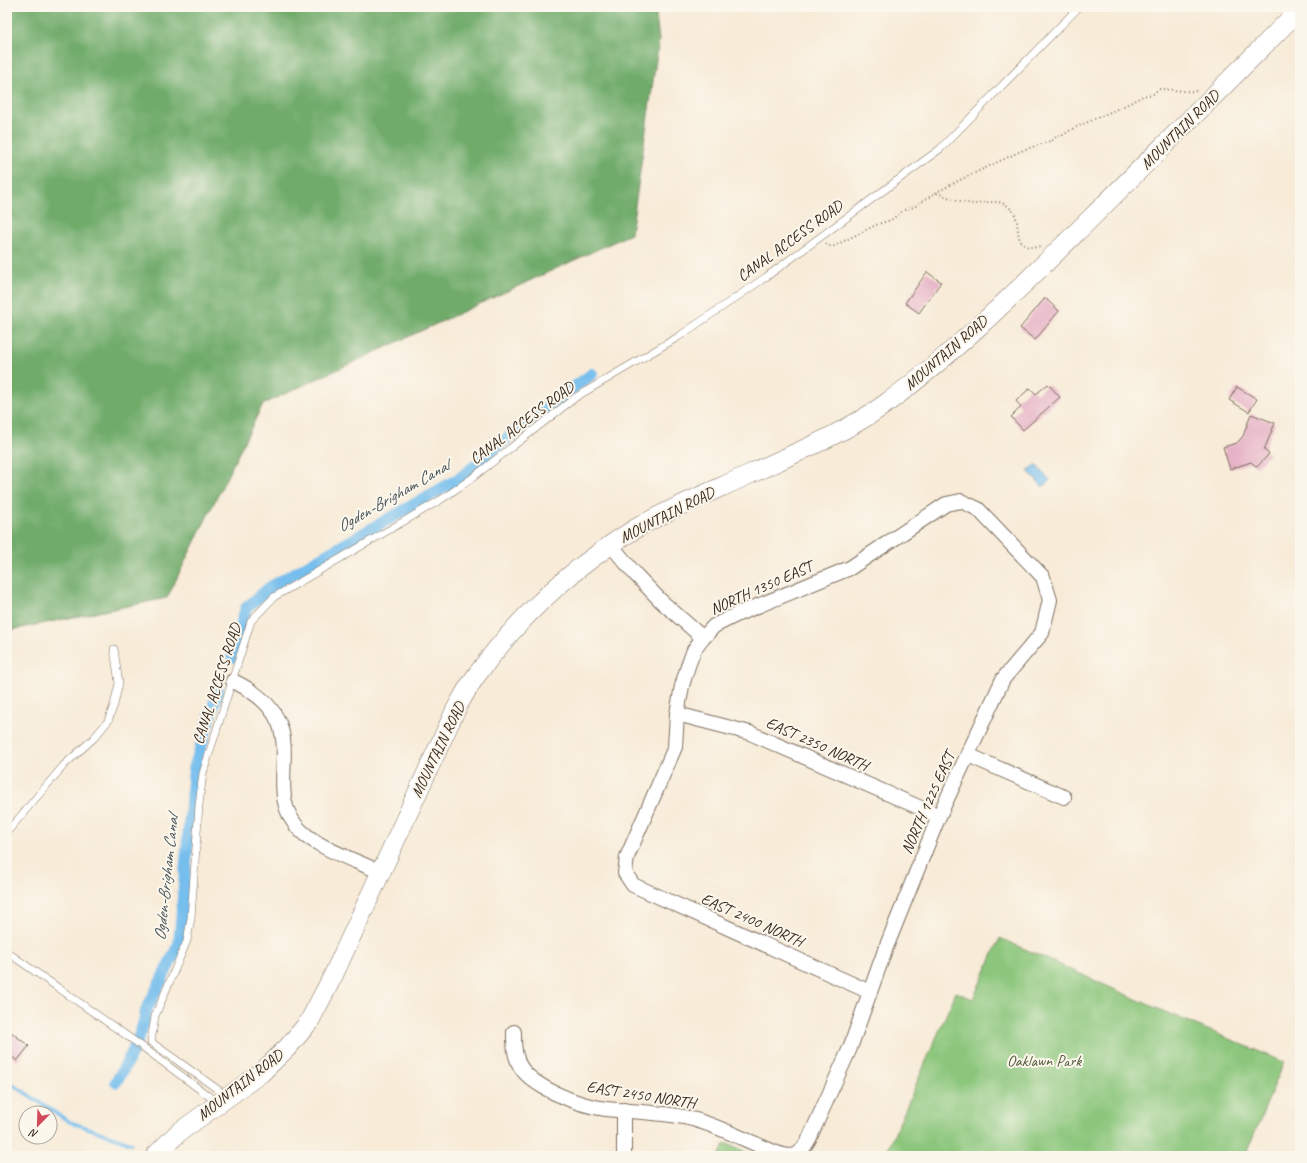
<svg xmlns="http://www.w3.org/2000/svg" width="1307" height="1163" font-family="Caveat,sans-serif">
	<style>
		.green { fill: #8bc67b; stroke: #63784c }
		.forest { fill: #70ab6b; stroke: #566a44 }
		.water { fill: #74beed; stroke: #587486 }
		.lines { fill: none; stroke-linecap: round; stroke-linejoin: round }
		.stream { stroke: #74beed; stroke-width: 3.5 }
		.canal { stroke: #74beed; stroke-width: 12 }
		.building { fill: #e6b2c6 }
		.lane-casing { stroke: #7d6e5f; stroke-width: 8 }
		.street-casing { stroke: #7d6e5f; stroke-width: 16 }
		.secondary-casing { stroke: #7d6e5f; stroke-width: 20 }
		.path { stroke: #7d6e5f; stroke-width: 2; stroke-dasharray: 1 3; stroke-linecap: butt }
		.lane { stroke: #fff; stroke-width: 7 }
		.street { stroke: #fff; stroke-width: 14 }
		.secondary { stroke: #fff; stroke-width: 19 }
		.labels { text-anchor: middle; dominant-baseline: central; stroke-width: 4; stroke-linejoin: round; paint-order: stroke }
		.street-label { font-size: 16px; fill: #3b2a1e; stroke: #fbf7ec }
		.park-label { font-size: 16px; fill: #53593a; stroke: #fbf7ec }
		.water-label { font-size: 17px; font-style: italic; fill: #4c565c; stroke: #fbf7ec }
	</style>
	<rect width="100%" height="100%" fill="#fbf7ec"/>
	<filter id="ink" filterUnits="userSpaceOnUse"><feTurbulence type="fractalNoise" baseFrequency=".025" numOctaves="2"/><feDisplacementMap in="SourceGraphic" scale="8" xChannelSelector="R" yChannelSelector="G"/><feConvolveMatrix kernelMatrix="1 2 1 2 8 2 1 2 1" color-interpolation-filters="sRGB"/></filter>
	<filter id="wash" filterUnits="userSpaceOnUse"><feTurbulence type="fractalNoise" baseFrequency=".012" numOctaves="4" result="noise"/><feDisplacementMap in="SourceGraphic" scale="16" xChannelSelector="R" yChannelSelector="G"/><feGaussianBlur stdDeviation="0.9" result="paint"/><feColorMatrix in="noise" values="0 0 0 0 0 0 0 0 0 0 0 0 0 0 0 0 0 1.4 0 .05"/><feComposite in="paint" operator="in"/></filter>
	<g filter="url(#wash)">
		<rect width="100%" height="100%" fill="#f8ebd8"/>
		<g class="green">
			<polygon points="1000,938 1165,1012 1284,1062 1245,1156 885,1156 956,992 973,999"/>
			<polygon points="725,1143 754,1156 719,1156"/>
		</g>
		<polygon class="forest" points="7,7 655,7 659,40 631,234 263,404 167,598 7,631"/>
		<polygon class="water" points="1036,465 1050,480 1043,487 1028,471"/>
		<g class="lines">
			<polyline class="stream" points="7,1081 70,1122 131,1143"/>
			<g class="canal">
				<polyline points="232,657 246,608 269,588 460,478 517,430 592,374"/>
				<path d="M116 1082C128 1062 143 1033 146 1011L179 944 194 769 218 691"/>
			</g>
		</g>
		<g id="blocks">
			<g class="building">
				<polygon points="927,272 941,282 919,313 905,303"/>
				<polygon points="1045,298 1059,311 1035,340 1020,328"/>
				<polygon points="1048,384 1060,397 1023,430 1011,417 1021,407 1016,401 1030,388 1036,394"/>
				<polygon points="1237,387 1257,399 1249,412 1229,400"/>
				<polygon points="1251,414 1275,423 1264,450 1269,454 1257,467 1251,462 1230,469 1223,447 1237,443 1243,436"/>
				<polygon points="7,1029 29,1046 17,1061 7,1053"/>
			</g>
		</g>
	</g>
	<g filter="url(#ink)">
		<use href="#blocks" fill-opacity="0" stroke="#7d6e5f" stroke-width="1"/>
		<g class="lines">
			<defs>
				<g id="lane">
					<polyline points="7,832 64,765 94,738 108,721 114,705 119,683 114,649"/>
					<polyline points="7,952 140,1045 218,1103"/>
					<polyline points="227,1096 151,1042 155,1016 187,941 191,918 199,805 203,773 251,621 274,597 442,499 472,478 576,397 678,337 766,277 940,149 1079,7"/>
				</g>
				<g id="street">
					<polyline points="611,545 636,575 661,601 703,638"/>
					<path d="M233 681C252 690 271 703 279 723 293 758 269 799 300 830 318 848 357 861 380 872"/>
					<polyline points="677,714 750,733 939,816"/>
					<polyline points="968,755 1064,797"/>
					<path d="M514 1032C514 1043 514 1052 518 1062 528 1087 581 1106 606 1109 633 1112 661 1112 688 1118 711 1123 734 1135 756 1144 765 1148 774 1153 784 1155 788 1156 792 1156 796 1155 802 1152 806 1144 809 1139L850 1048 885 950 939 816 1003 679 1042 633 1050 600 1043 577 978 509 961 501 946 504 850 568 738 614 714 626 703 638 694 650 688 666 682 686 677 714 675 747 627 857 625 873 633 885 870 992"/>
					<polyline points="624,1156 624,1110"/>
				</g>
				<path id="secondary" d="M155 1156 178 1133 261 1073 288 1047 309 1022 333 976 456 709C462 698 468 687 476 676 518 618 573 567 635 529 670 508 713 491 750 474 795 453 843 434 884 405 959 350 1025 283 1091 218 1161 148 1231 79 1300 9"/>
			</defs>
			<use href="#lane" class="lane-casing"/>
			<use href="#street" class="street-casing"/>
			<use href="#secondary" class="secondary-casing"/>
			<g class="path">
				<path d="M937 193C941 195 971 205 975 204 987 203 1000 198 1010 208 1026 222 1006 251 1041 247"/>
				<path d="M826 244 829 246H834L878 224 891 220 904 210 914 207 937 192 962 179 1021 151 1053 140 1057 136 1063 135 1072 129 1126 105 1143 96 1153 94 1159 89C1171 89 1183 92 1196 91"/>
				<polyline points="892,1156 894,1152"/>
			</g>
			<use href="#lane" class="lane"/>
			<use href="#street" class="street"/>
			<use href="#secondary" class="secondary"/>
		</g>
	</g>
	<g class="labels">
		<g class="street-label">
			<text transform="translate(1180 130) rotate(-45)">MOUNTAIN ROAD</text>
			<text transform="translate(790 241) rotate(-36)">CANAL ACCESS ROAD</text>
			<text transform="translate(946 353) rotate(-41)">MOUNTAIN ROAD</text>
			<text transform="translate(522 423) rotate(-37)">CANAL ACCESS ROAD</text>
			<text transform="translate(667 515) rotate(-27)">MOUNTAIN ROAD</text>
			<text transform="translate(761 588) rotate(-24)">NORTH 1350 EAST</text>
			<text transform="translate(217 684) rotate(-72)">CANAL ACCESS ROAD</text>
			<text transform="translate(817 744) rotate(24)">EAST 2350 NORTH</text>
			<text transform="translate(438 750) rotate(-64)">MOUNTAIN ROAD</text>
			<text transform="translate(928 803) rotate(-66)">NORTH 1225 EAST</text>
			<text transform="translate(752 920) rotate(24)">EAST 2400 NORTH</text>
			<text transform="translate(240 1085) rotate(-38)">MOUNTAIN ROAD</text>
			<text transform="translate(641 1095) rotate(9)">EAST 2450 NORTH</text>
		</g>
		<g class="park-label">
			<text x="1044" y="1061">Oaklawn Park</text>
		</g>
		<g class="water-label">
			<text transform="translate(393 496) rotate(-30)">Ogden-Brigham Canal</text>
			<text transform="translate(166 878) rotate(-84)">Ogden-Brigham Canal</text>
		</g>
	</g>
	<rect width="1307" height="1163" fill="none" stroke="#fbf7ec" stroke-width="24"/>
	<g transform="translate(38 1125) rotate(203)"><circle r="19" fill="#fbf7ec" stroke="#aea59a"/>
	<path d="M0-3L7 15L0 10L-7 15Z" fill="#d1495b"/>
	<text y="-6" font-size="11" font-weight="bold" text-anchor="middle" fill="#3b2a1e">N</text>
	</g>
</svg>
